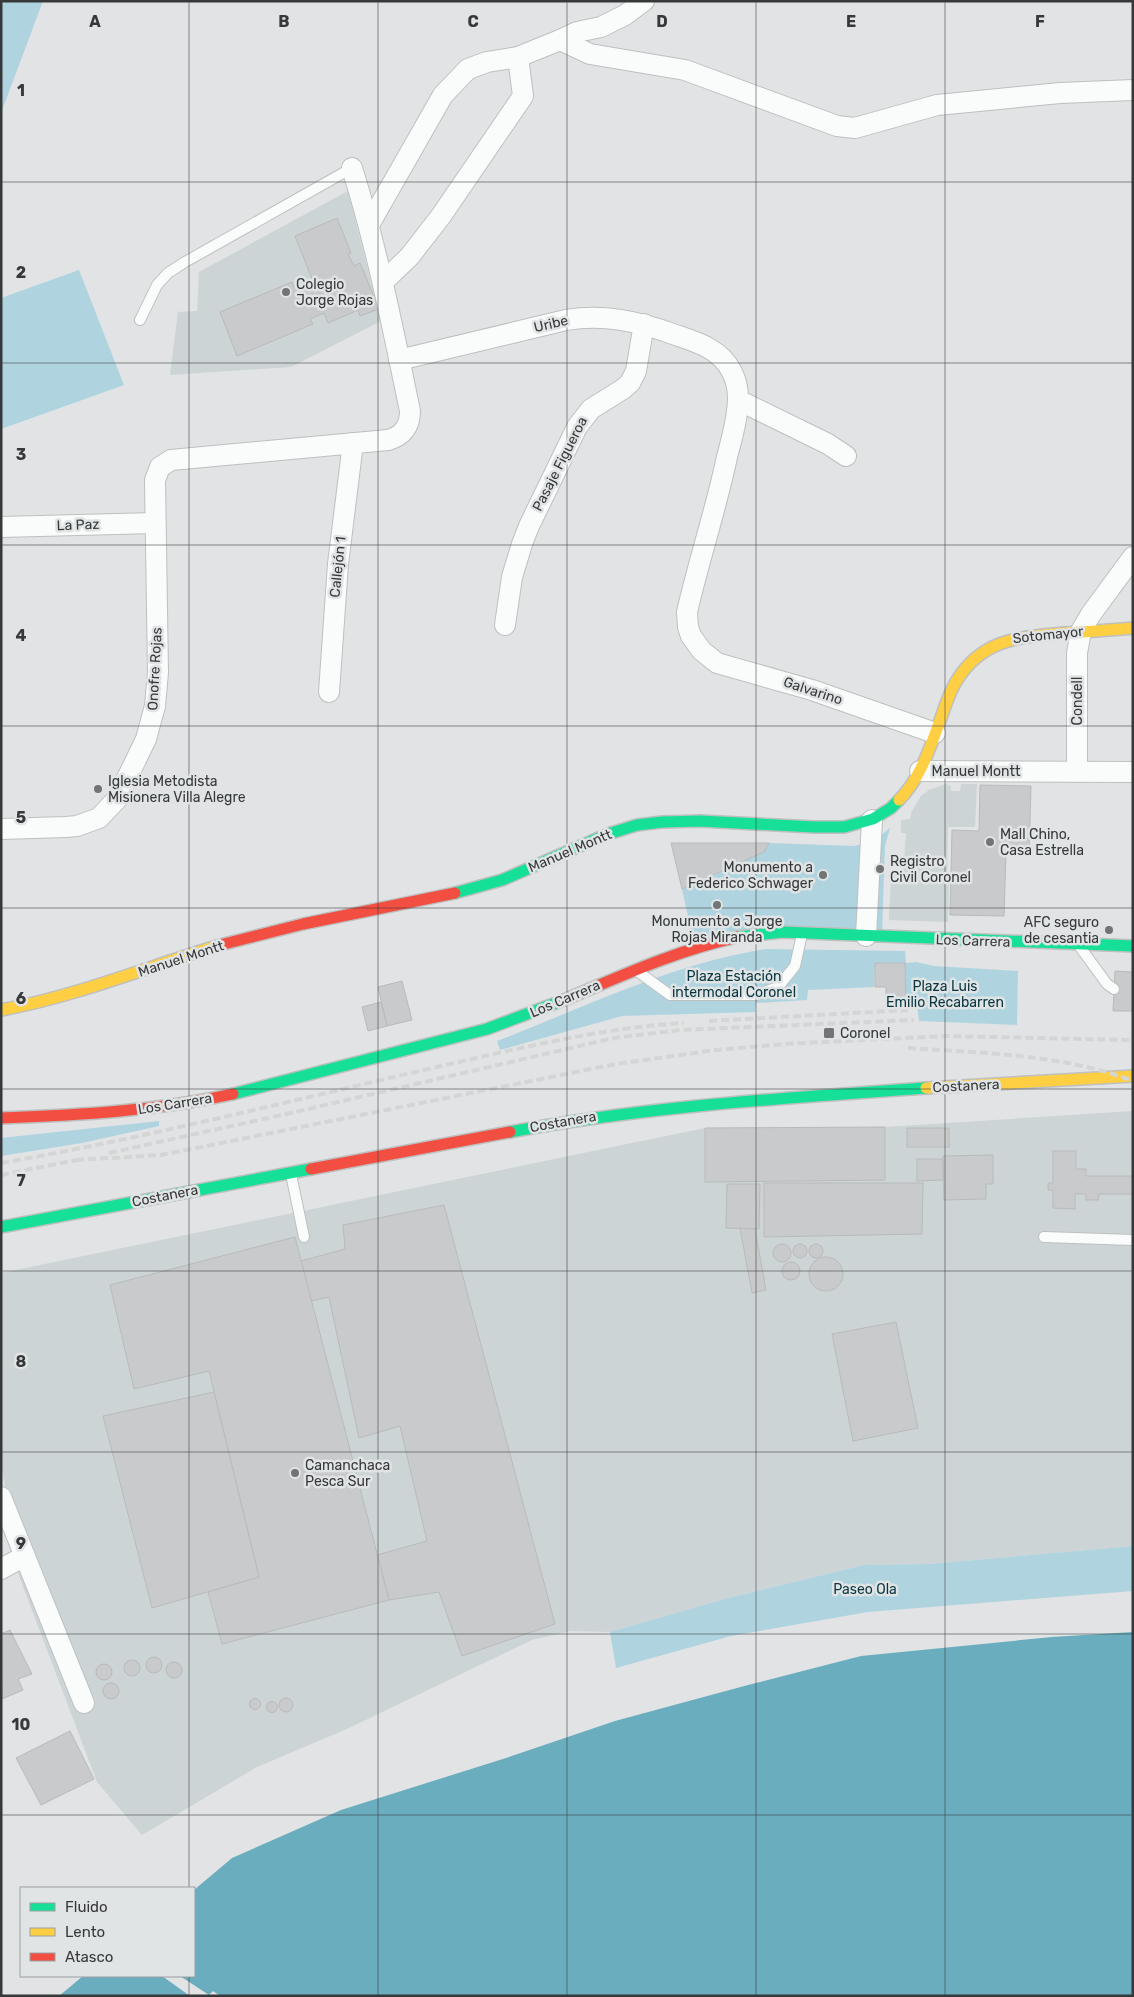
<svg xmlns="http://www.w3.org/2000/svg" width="1134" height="1997" font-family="Rubik,sans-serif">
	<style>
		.built { fill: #ccd4d6 }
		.green { fill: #afd4e0 }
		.water { fill: #6aadbe }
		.pier { fill: #e1e3e4 }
		.building { fill: #c9cacb; stroke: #b9babb }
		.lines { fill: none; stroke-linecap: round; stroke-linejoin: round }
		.lane-casing { stroke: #bec0c0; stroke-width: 12 }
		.street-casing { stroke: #bec0c0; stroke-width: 22 }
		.fast-casing { stroke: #bec0c0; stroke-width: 14 }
		.slow-casing { stroke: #bec0c0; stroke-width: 14 }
		.jam-casing { stroke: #bec0c0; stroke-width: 14 }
		.lane { stroke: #fafbfb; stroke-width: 10 }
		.street { stroke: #fafbfb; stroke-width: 20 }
		.fast { stroke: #16e098; stroke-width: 11 }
		.slow { stroke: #ffcf43; stroke-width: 11 }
		.jam { stroke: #f24e42; stroke-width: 11 }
		.rail { stroke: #d4d5d5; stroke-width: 4; stroke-dasharray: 8 4; stroke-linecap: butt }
		.grid { fill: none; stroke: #373839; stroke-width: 1; stroke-opacity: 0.55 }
		.poi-dot { fill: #727475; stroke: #e0e4e5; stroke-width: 2 }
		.labels { text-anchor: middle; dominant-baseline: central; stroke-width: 5; stroke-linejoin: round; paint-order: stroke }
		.poi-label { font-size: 14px; fill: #373839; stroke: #e0e4e5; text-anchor: start }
		.street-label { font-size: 14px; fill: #373839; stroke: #e0e4e5 }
		.park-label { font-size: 14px; fill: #08353f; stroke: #e0e4e5 }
		.grid-label { font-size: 16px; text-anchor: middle; font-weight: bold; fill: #373839; stroke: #e0e4e5; stroke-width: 5; stroke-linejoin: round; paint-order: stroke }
	</style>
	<rect width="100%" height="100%" fill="#e1e3e4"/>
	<g class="built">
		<polygon points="348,191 381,321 291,367 170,375 178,312 197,311 199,272"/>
		<polygon points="946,784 951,786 951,791 960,791 961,784 977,784 975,827 948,827 947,876 949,877 948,922 889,920 891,875 903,874 906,833 901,833 901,820 910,819 912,811 921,796 929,790"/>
		<polygon points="1133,1111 1133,1546 929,1564 864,1565 728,1598 610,1632 571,1631 532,1640 349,1728 257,1767 142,1835 97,1782 19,1576 1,1461 1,1273 705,1128 885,1127"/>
	</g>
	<g class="green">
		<polygon points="1,1 43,1 1,113"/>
		<polygon points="79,270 124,385 1,429 1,298"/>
		<polygon points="890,828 885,846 882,933 694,944 682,889 764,852 769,843 854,846 872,842"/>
		<path d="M766 949 905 951 906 963 916 962 934 966 1018 971 1017 1025 919 1021 917 1003H906L905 963H875L874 987 808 990 807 1000 756 1003 755 1012 622 1016 500 1050 497 1041C585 1007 672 964 766 949Z"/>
		<polygon points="159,1121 159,1126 82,1143 1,1156 1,1138"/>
		<polygon points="1133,1546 1133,1591 868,1612 731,1636 616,1668 610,1632 728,1598 864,1565 929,1564"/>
	</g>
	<polygon class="water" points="1133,1632 1133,1996 59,1996 83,1976 194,1976 194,1890 232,1858 341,1810 506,1758 615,1721 748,1685 861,1656 1052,1637"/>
	<polygon class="pier" points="162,1976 180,1976 209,1995 213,1991 220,1996 190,1996"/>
	<g class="building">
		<polygon points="337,218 351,253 348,254 354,266 360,263 379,309 360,316 358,310 328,323 324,313 310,319 313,324 237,356 220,312 292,282 294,287 312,279 295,236"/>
		<polygon points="980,785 1031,786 1029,855 1006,854 1004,916 950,915 952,830 979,831"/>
		<polygon points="671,843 769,843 764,852 682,889"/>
		<polygon points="875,963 905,963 906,1003 886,1003 886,987 875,987"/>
		<polygon points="1115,971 1133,972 1133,1011 1113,1011"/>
		<polygon points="402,981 412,1020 387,1026 378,987"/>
		<polygon points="381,1002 387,1026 368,1031 362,1007"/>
		<polygon points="885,1127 885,1180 705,1182 705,1128"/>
		<rect x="907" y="1128" width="42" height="19"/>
		<polygon points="1053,1151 1076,1151 1076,1169 1086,1169 1086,1176 1133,1176 1133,1194 1099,1194 1098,1200 1086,1200 1086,1194 1075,1194 1075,1209 1053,1208 1053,1190 1048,1190 1048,1183 1053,1183"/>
		<polygon points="993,1155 993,1184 986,1184 986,1199 944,1200 943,1156"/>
		<polygon points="917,1159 943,1159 943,1180 917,1181"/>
		<polygon points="764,1183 923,1183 922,1234 764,1237"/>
		<polygon points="727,1184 760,1184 759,1229 726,1228"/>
		<polygon points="444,1205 555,1624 462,1656 439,1592 389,1600 377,1555 427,1541 400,1426 359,1438 329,1297 311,1301 301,1261 345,1249 343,1225"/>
		<polygon points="740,1228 755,1229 766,1290 752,1293"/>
		<polygon points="295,1237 389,1600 222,1644 208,1592 259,1577 209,1371 134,1389 110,1285"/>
		<circle cx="782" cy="1253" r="9"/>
		<circle cx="816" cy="1251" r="7"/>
		<circle cx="800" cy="1251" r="7"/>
		<circle cx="826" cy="1274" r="17"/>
		<circle cx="791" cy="1271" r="9"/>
		<polygon points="896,1322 918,1428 853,1441 832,1334"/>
		<polygon points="214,1392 259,1577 152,1608 103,1416"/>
		<polygon points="10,1630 32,1674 18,1679 23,1690 2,1699 1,1634"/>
		<circle cx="154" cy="1665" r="8"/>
		<circle cx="132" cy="1668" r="8"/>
		<circle cx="174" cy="1670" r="8"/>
		<circle cx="104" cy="1672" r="8"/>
		<circle cx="111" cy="1691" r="8"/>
		<circle cx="286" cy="1705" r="7"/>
		<circle cx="255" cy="1704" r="5.5"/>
		<circle cx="272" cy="1707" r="5.5"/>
		<polygon points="70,1731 94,1779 41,1805 16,1758"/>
	</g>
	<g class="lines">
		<defs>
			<g id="lane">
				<polyline points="140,320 157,285 168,273 185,262 352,168"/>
				<polyline points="1080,947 1107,984 1114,989"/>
				<polyline points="637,971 670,995 756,995 778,987 795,966 802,934"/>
				<polyline points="291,1174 304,1237"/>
				<polyline points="1044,1237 1133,1240"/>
			</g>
			<g id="street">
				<polyline points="560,40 577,32 601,27 625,15 644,1"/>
				<polyline points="370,223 443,95 468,69 487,62 518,57 560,40 590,54 685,70 837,126 855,128 937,105 1060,93 1133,90"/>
				<polyline points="383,282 410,256 441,216 523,96 518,57"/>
				<path d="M399 360 566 320C604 314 637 321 673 334 696 342 720 348 732 372 736 380 738 389 738 398 738 417 732 438 727 457 716 509 699 560 687 612L688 627 691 636 702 651 717 663 812 690 935 733"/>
				<polyline points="738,400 828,444 846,456"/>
				<polyline points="1,527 155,523"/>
				<polyline points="505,625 512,577 522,544 529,526 577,427 591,409 623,389 630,383 636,371 644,324"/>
				<polyline points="329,692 338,564 353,443"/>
				<polyline points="920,771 1133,772"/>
				<polyline points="1077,772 1077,653 1081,631 1091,614 1133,557"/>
				<path d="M1 829 66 827 77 826 99 818 117 799 146 739 155 706 158 672 155 480 160 467 171 460 388 440C403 436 410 426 410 411 393 329 377 248 352 168"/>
				<polyline points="866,936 872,820"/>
				<polyline points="1,1497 84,1703"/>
				<polyline points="1,1569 25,1556"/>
			</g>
			<g id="fast">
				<polyline points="455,893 502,880 608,834 637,825 662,822 700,821 814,827 844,827 873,819 891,808 899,800"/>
				<polyline points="738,937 782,932 1133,946"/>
				<polyline points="233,1094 487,1029 564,1000"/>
				<path d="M510 1132C648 1106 787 1098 926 1088"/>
				<polyline points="1,1227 311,1169"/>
			</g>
			<g id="slow">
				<path d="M899 800C921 778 930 747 941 718 945 706 950 691 957 680 983 638 1021 637 1064 633 1087 632 1110 630 1133 628"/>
				<path d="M1 1010C77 996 147 967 220 945"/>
				<polyline points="926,1088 1133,1076"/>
			</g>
			<g id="jam">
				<polyline points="220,945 303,924 455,893"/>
				<path d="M564 1000C621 976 677 950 738 937"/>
				<path d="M1 1118C79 1115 156 1111 233 1094"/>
				<polyline points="311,1169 510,1132"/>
			</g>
		</defs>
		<use href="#lane" class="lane-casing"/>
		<use href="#street" class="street-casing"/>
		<use href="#fast" class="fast-casing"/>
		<use href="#slow" class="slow-casing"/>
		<use href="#jam" class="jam-casing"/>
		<use href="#lane" class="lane"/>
		<use href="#street" class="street"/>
		<use href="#fast" class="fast"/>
		<use href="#slow" class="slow"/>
		<use href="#jam" class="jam"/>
		<g class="rail">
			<polyline points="709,1021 908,1010"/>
			<path d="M908 1048C983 1053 1062 1054 1133 1081"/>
			<polyline points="109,1153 295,1112 614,1038 679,1030 914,1020"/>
			<polyline points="76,1160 161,1155 616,1064 716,1050 785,1044 945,1036 1133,1040"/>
			<path d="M1 1163C145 1138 286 1102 428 1069 513 1050 597 1028 684 1023"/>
			<polyline points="1,1175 82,1159"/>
		</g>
	</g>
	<path class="grid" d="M189 1V1888M378 1V1996M567 1V1996M756 1V1996M945 1V1996M1 182H1133M1 363H1133M1 545H1133M1 726H1133M1 908H1133M1 1089H1133M1 1271H1133M1 1452H1133M1 1634H1133M1 1815H1133M189 1976V1996"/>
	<g class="poi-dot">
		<circle cx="286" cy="292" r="5"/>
		<circle cx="98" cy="789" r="5"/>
		<circle cx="990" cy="842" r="5"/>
		<circle cx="880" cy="869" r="5"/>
		<circle cx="823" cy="875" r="5"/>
		<circle cx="717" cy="905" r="5"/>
		<circle cx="1109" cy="930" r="5"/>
		<rect x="823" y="1027" width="12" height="12" rx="2.5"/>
		<circle cx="295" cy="1473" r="5"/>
	</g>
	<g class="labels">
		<g class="poi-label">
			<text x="296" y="284">Colegio<tspan x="296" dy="16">Jorge Rojas</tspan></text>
			<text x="108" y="781">Iglesia Metodista<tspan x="108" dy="16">Misionera Villa Alegre</tspan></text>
			<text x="1000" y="834">Mall Chino,<tspan x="1000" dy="16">Casa Estrella</tspan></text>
			<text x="890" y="861">Registro<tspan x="890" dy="16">Civil Coronel</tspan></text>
			<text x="813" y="867" text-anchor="end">Monumento a<tspan x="813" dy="16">Federico Schwager</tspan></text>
			<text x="717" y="921" text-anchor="middle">Monumento a Jorge<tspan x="717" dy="16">Rojas Miranda</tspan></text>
			<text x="1099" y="922" text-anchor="end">AFC seguro<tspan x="1099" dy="16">de cesantia</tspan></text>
			<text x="840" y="1033">Coronel</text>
			<text x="305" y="1465">Camanchaca<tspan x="305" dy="16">Pesca Sur</tspan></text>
		</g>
		<g class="street-label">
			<text transform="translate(551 324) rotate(-13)">Uribe</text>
			<text transform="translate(560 464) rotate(-63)">Pasaje Figueroa</text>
			<text transform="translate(78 525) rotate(-2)">La Paz</text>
			<text transform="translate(338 567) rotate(-84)">Callejón 1</text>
			<text transform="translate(1048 635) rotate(-6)">Sotomayor</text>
			<text transform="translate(155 669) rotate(-87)">Onofre Rojas</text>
			<text transform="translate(813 691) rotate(18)">Galvarino</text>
			<text transform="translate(1077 701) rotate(-90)">Condell</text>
			<text x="976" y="771">Manuel Montt</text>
			<text transform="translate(570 851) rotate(-23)">Manuel Montt</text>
			<text transform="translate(973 941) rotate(2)">Los Carrera</text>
			<text transform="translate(181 959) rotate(-18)">Manuel Montt</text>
			<text transform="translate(565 999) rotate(-23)">Los Carrera</text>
			<text transform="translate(966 1086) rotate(-3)">Costanera</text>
			<text transform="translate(175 1104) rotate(-9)">Los Carrera</text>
			<text transform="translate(563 1122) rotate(-10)">Costanera</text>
			<text transform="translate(165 1196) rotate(-11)">Costanera</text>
		</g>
		<g class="park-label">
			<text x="734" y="976">Plaza Estación<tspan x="734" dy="16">intermodal Coronel</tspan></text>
			<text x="945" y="986">Plaza Luis<tspan x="945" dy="16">Emilio Recabarren</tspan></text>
			<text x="865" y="1589">Paseo Ola</text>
		</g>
	</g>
	<g class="grid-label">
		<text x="95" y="27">A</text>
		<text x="284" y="27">B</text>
		<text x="473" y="27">C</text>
		<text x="662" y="27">D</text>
		<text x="851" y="27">E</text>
		<text x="1040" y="27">F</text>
		<text x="21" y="96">1</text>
		<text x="21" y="278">2</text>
		<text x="21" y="460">3</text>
		<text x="21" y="641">4</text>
		<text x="21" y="823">5</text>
		<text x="21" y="1004">6</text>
		<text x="21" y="1186">7</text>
		<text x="21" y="1367">8</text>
		<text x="21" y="1549">9</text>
		<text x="21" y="1730">10</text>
	</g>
	<rect width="1134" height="1997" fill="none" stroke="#373839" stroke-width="5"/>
	<rect x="20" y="1887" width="175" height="90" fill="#e0e4e5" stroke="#9c9fa0"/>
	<rect x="30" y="1903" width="25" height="8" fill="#16e098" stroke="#9c9fa0"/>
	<text x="65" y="1912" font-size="15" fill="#373839">Fluido</text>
	<rect x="30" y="1928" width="25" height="8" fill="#ffcf43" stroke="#9c9fa0"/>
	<text x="65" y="1937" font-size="15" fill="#373839">Lento</text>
	<rect x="30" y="1953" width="25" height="8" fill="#f24e42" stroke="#9c9fa0"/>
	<text x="65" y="1962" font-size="15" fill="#373839">Atasco</text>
</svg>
